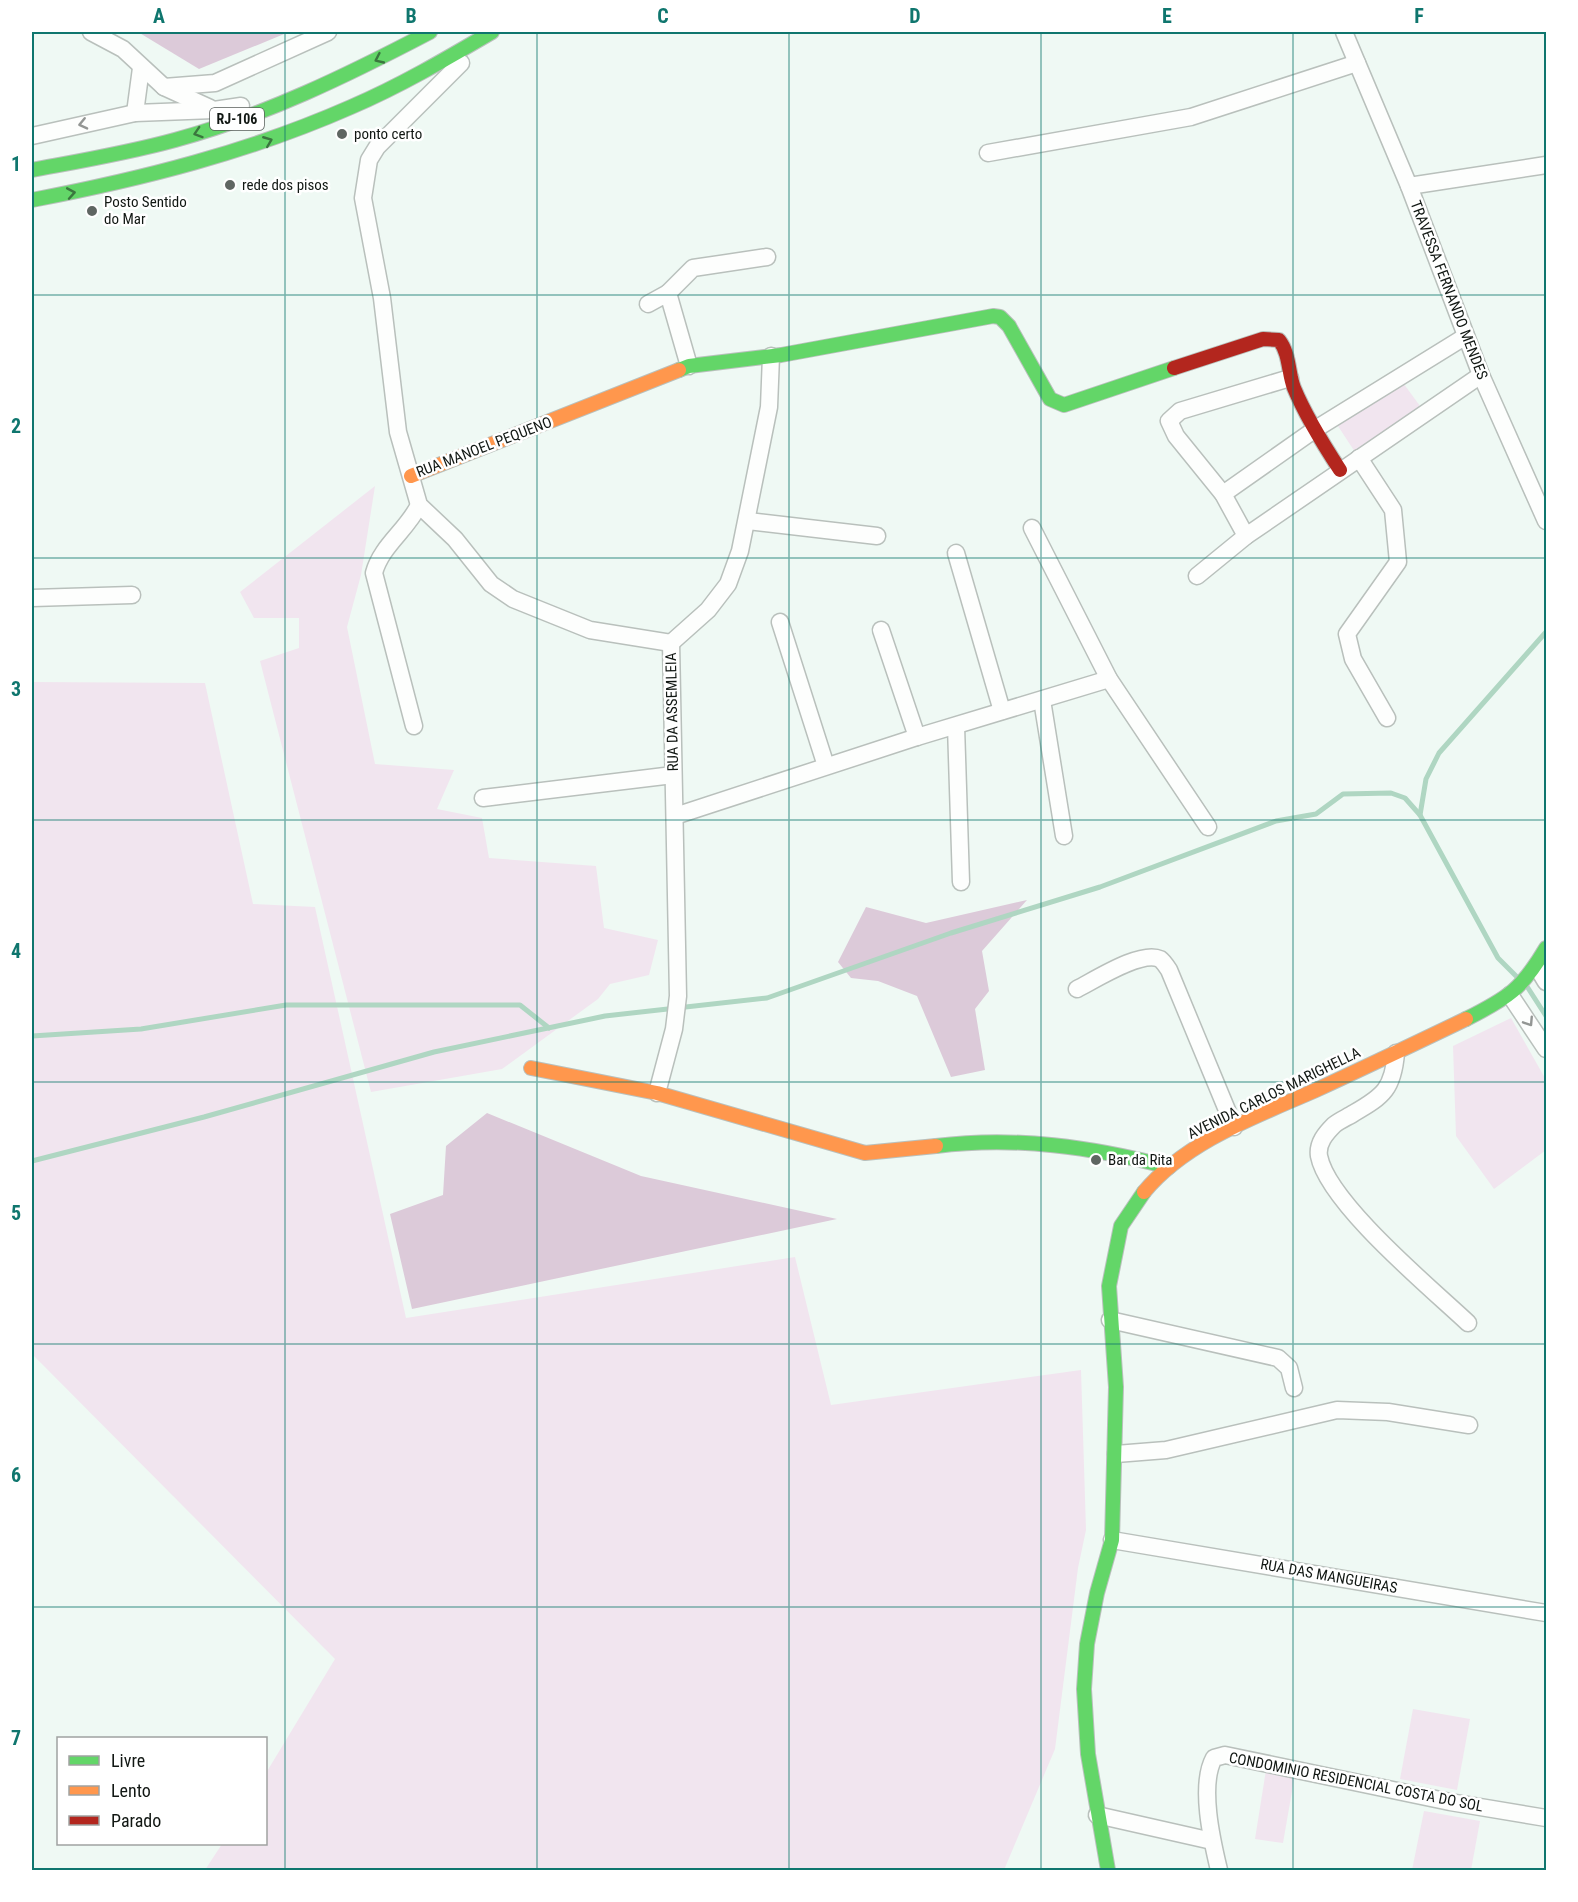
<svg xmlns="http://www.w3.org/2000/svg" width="1578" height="1902" font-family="'Roboto Condensed',sans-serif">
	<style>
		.green { fill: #f1e5ef }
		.forest { fill: #dccad9 }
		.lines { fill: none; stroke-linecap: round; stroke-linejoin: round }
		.stream { stroke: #afd6c2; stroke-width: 5 }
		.street-casing { stroke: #b9c0bc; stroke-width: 19 }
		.fast-casing { stroke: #b9c0bc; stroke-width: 16 }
		.slow-casing { stroke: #b9c0bc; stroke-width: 16 }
		.jam-casing { stroke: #b9c0bc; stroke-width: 16 }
		.street { stroke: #fdfefd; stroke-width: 16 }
		.fast { stroke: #63d668; stroke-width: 14 }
		.slow { stroke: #ff974d; stroke-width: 14 }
		.jam { stroke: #b3261e; stroke-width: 14 }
		.oneway { stroke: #3a763e }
		.oneway2 { stroke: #939694 }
		.grid { fill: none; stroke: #0f766e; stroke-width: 1.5; stroke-opacity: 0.55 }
		.poi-dot { fill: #5f6662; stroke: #fff; stroke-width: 2 }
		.labels { text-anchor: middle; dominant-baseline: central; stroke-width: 5; stroke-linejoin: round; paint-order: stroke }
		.shield { fill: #fff; stroke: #585d5a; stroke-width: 1.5 }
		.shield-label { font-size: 14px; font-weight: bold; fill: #111713 }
		.poi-label { font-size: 15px; fill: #111713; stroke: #fff; text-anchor: start }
		.street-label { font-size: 15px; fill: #111713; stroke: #fff }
		.neatline { fill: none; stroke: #0f766e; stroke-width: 2 }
		.grid-label { font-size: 20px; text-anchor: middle; font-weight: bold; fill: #0f766e }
	</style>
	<rect width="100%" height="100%" fill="#eff9f4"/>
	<g class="green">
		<polygon points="1398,376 1420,406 1355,452 1334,420"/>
		<polygon points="375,486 361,575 347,627 375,764 454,770 437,809 482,818 489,858 596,866 604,928 658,940 649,975 610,984 598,999 502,1069 371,1092 260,661 299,648 299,618 254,618 240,592"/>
		<polygon points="32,682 205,683 253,904 315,907 406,1318 795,1257 831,1405 1081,1370 1086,1530 1078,1568 1055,1749 1004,1870 205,1870 222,1844 266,1844 266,1773 335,1659 32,1354"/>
		<polygon points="1511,1018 1546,1080 1546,1150 1494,1189 1456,1136 1453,1046"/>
		<polygon points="1413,1709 1470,1719 1457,1790 1400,1779"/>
		<polygon points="1266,1770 1295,1774 1283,1843 1255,1839"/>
		<polygon points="1424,1811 1480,1821 1471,1870 1412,1870"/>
	</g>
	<g class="forest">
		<polygon points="138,32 289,32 199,69"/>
		<polygon points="1027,900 982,951 989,991 975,1009 985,1070 951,1077 917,996 878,981 851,978 838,962 866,907 926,923"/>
		<polygon points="487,1113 641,1176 837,1219 412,1309 390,1214 443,1195 446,1146"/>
	</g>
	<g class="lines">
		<g class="stream">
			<polyline points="1420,815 1426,779 1439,753 1546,632"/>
			<polyline points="1528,988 1546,1016"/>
			<polyline points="32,1036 141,1029 286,1005 520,1005 549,1028"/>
			<polyline points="32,1161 204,1117 434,1052 605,1016 767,998 951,933 1100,887 1276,821 1316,814 1343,794 1391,793 1405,798 1420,815 1498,958 1519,979"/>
		</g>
		<defs>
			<g id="street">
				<polyline points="91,32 123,49 164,87 210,108"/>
				<polyline points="1344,32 1409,186 1481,375 1546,521"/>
				<polyline points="461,63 377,147 369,160 363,198 382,298 398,432 419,505 455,539 491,584 513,599 590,630 671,643"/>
				<polyline points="164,87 215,83 328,32"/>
				<polyline points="135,113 141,68"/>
				<polyline points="32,136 135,113 214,110 241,106"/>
				<polyline points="988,153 1191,117 1357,63"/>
				<polyline points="1409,186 1546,165"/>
				<polyline points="668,293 693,268 767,257"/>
				<polyline points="648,304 668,293 689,366"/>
				<polyline points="1359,458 1393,510 1398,562 1347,634 1353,659 1387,718"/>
				<polyline points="1223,494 1314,430 1466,336"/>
				<polyline points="748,521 877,536"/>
				<polyline points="1032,528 1109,679 1208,827"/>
				<polyline points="1246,536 1223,494 1176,436 1169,421 1180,411 1290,378"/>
				<polyline points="956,553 1002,711"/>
				<polyline points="1197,576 1246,536 1481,375"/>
				<polyline points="32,598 132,595"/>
				<polyline points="780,622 826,766"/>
				<polyline points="881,630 917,737"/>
				<polyline points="671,643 708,610 728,584 740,551 769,407 771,356"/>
				<polyline points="1042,700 1064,836"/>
				<path d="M414 726 374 573C381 546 407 530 419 505"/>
				<polyline points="956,726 961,882"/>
				<polyline points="483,798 673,775"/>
				<polyline points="675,816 917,737 1109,679"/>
				<polyline points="1537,967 1546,982"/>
				<path d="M1077 989C1095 980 1141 950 1160 959 1163 961 1167 967 1169 970L1234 1127"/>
				<polyline points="1510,995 1546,1049"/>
				<path d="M1396 1053C1393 1088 1384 1096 1354 1113 1348 1117 1340 1120 1334 1125 1326 1133 1317 1143 1319 1156 1328 1203 1432 1289 1468 1323"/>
				<polyline points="657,1093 674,1029 678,996 671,643"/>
				<polyline points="1110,1320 1278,1358 1289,1368 1294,1388"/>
				<polyline points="1116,1454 1166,1450 1337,1410 1388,1412 1469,1425"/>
				<polyline points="1112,1540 1546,1613"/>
				<polyline points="1097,1815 1212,1841"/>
				<path d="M1219 1870C1212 1841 1199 1785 1214 1758L1225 1755 1450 1802 1546 1818"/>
			</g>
			<g id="fast">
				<path d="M32 170C80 161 128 153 175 140 264 116 348 75 430 32"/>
				<path d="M32 200C142 179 249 152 351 107 400 86 446 59 492 32"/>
				<polyline points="679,370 689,366 781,355 993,316 1000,317 1009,326 1050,399 1064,405 1174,368"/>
				<path d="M1466 1019C1508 998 1522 989 1546 948"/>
				<path d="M936 1146C1016 1136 1092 1147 1169 1167"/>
				<polyline points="1108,1870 1088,1754 1084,1689 1087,1644 1097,1593 1112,1540 1116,1387 1109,1286 1121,1226 1144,1192"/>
			</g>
			<g id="slow">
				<polyline points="411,476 679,370"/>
				<polyline points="531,1068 657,1093 865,1153 936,1146"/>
				<path d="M1144 1192C1186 1141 1257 1116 1316 1090 1366 1067 1416 1043 1466 1019"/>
			</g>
			<path id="jam" d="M1174 368 1263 339 1279 340C1290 354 1288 373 1294 388 1306 417 1323 444 1340 470"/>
		</defs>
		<use href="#street" class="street-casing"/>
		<use href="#fast" class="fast-casing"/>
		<use href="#slow" class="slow-casing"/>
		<use href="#jam" class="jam-casing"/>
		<use href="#street" class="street"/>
		<use href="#fast" class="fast"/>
		<use href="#slow" class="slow"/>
		<use href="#jam" class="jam"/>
	</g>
	<defs><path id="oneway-chevron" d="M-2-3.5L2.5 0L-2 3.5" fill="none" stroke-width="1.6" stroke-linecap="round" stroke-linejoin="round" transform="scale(1.5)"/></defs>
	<g class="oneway">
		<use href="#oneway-chevron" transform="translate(379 59) rotate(155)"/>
		<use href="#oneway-chevron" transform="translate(198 133) rotate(162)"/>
		<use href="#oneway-chevron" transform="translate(268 141) rotate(-22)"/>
		<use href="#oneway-chevron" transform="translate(71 193) rotate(-10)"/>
	</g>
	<g class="oneway2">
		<use href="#oneway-chevron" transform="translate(83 124) rotate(167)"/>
		<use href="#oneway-chevron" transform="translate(1529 1022) rotate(57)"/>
	</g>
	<path class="grid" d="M285 32V1870M537 32V1870M789 32V1870M1041 32V1870M1293 32V1870M32 295H1546M32 558H1546M32 820H1546M32 1082H1546M32 1344H1546M32 1607H1546"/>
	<g class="poi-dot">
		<circle cx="342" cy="134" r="6"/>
		<circle cx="230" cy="185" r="6"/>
		<circle cx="92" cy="211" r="6"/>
		<circle cx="1096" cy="1160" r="6"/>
	</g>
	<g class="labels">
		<rect class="shield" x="210" y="108" width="54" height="22" rx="4.5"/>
		<g class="shield-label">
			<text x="237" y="119">RJ-106</text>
		</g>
		<g class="poi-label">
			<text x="354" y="134">ponto certo</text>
			<text x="242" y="185">rede dos pisos</text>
			<text x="104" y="202">Posto Sentido<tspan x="104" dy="17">do Mar</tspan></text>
			<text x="1108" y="1160">Bar da Rita</text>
		</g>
		<g class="street-label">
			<text transform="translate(1449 290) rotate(69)">TRAVESSA FERNANDO MENDES</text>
			<text transform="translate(484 447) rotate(-21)">RUA MANOEL PEQUENO</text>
			<text transform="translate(672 712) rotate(-91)">RUA DA ASSEMLEIA</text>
			<text transform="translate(1274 1093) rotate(-26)">AVENIDA CARLOS MARIGHELLA</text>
			<text transform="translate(1329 1576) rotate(10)">RUA DAS MANGUEIRAS</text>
			<text transform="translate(1356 1782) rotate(11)">CONDOMINIO RESIDENCIAL COSTA DO SOL</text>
		</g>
	</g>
	<rect width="1578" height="1902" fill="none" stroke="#ffffff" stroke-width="66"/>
	<rect x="57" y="1737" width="210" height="108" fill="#ffffff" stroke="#a0a2a1" stroke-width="1.5"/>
	<rect x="69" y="1756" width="30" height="9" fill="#63d668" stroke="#a0a2a1" stroke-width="1.5"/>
	<text x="111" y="1767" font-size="18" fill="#111713">Livre</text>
	<rect x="69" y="1786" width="30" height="9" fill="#ff974d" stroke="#a0a2a1" stroke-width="1.5"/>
	<text x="111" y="1797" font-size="18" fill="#111713">Lento</text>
	<rect x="69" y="1816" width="30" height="9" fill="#b3261e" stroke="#a0a2a1" stroke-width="1.5"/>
	<text x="111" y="1827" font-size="18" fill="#111713">Parado</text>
	<rect x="33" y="33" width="1512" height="1836" class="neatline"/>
	<g class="grid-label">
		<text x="159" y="23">A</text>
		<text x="411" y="23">B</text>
		<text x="663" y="23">C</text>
		<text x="915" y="23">D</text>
		<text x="1167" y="23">E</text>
		<text x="1419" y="23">F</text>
		<text x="16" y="171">1</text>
		<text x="16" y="433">2</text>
		<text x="16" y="696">3</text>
		<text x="16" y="958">4</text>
		<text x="16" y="1220">5</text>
		<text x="16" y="1482">6</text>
		<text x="16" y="1745">7</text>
	</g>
</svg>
